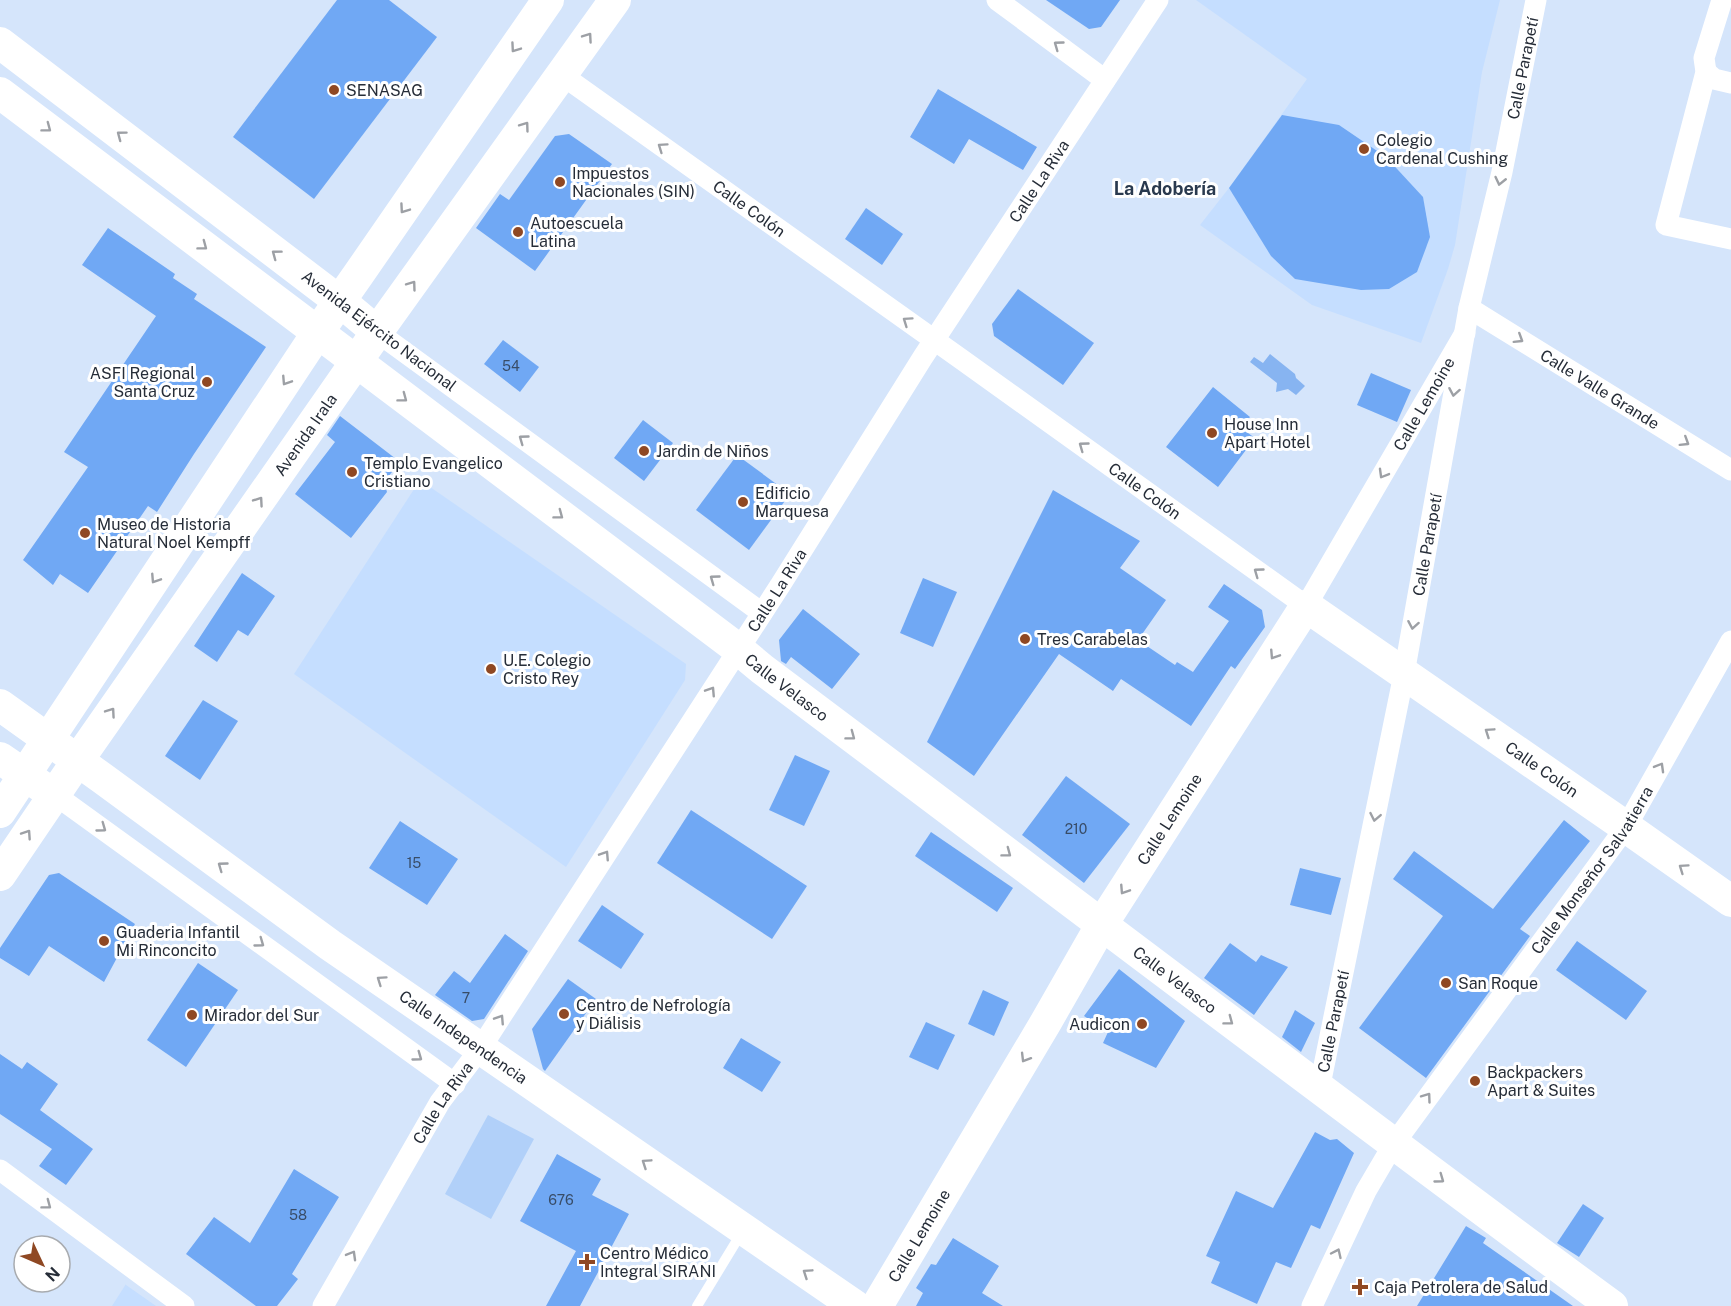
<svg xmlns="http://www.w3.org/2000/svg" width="1731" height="1306" font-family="'Public Sans',sans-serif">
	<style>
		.built { fill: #c5deff }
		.green { fill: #b1d0f9 }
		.water { fill: #87b4f1 }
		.building { fill: #70a8f4 }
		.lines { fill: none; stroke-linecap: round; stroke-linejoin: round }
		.lane { stroke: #fff; stroke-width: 10 }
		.street { stroke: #fff; stroke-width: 21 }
		.secondary { stroke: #fff; stroke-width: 32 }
		.oneway { stroke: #9da0a5 }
		.poi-dot { fill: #8f4823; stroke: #fff; stroke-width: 2 }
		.labels { text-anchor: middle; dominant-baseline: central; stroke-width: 6; stroke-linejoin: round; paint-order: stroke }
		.number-label { font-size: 14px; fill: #384c67 }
		.street-label { font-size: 16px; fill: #262d38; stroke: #fff }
		.poi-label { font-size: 16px; fill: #262d38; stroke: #fff; text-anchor: start }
		.neighbourhood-label { font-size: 18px; font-weight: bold; fill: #29394e; stroke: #fff }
	</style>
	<rect width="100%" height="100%" fill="#d5e5fb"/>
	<g class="built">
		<polygon points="1196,0 1500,0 1482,72 1455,245 1448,269 1421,343 1312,305 1200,225 1229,188 1307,79"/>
		<polygon points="420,480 686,664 685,680 566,867 294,674"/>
		<polygon points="126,1284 126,1285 156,1306 112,1306"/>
	</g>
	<polygon class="green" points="488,1115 534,1139 491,1219 445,1194"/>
	<polygon class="water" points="1270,354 1295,374 1296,378 1305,386 1296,395 1288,389 1276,392 1277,383 1250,362 1254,357 1263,363"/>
	<g class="building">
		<polygon points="337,0 389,0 437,37 314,199 233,137"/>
		<polygon points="1046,0 1120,0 1101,27 1089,29"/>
		<polygon points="938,89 1037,147 1023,170 969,139 954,164 910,137"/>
		<polygon points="1282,115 1339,125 1386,157 1423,197 1430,237 1417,272 1389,289 1361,290 1295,279 1271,256 1229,188"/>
		<polygon points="569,134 612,164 535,271 476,228 500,194 509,200 555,136"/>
		<polygon points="866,208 903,234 882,265 845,239"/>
		<polygon points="108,228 175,274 173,278 197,294 194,299 266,347 194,454 157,512 148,506 88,593 60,574 53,585 23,560 88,467 64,452 156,316 82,265"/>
		<polygon points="1018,289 1094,343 1063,385 994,336 992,324"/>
		<polygon points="503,340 539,367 520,392 484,364"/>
		<polygon points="1371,373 1411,390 1397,422 1357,405"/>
		<polygon points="1213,387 1250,417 1241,428 1255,438 1218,487 1166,447"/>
		<polygon points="340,416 400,462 384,482 387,492 351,538 295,494 335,442 327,435"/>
		<polygon points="643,420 673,443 644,481 614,458"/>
		<polygon points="737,455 790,494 749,550 696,510"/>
		<polygon points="1053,490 1140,541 1120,568 1166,600 1138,640 1175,665 1177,662 1193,672 1229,621 1208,607 1224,584 1262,610 1265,627 1235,669 1231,666 1191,726 1121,679 1113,691 1059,654 974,776 927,742"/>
		<polygon points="242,573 275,596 248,636 238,630 217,662 194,646"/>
		<polygon points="923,578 957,592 933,647 900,633"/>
		<polygon points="803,609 860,654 832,689 791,657 786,664 781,661 779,640"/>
		<polygon points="203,700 238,721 200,780 165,756"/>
		<polygon points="795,755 830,771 804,826 769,810"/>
		<polygon points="1066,776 1130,824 1084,883 1022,835"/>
		<polygon points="691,810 807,886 772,939 657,863"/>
		<polygon points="1564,820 1590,841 1520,929 1530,936 1426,1078 1359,1028 1443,916 1393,879 1414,851 1493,909"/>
		<polygon points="400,821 458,859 427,905 369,868"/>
		<polygon points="931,832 1013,888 997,912 915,856"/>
		<polygon points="1300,868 1341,878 1331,915 1290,905"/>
		<polygon points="59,873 135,924 104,982 49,946 29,976 0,958 0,948 49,875"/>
		<polygon points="602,905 644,934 621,969 578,941"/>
		<polygon points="505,934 528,951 484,1019 472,1021 435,995 454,971 470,983"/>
		<polygon points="1577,941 1647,991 1626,1020 1556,970"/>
		<polygon points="1230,943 1256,962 1261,955 1288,967 1254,1015 1204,978"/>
		<polygon points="198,963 238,990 186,1067 147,1040"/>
		<polygon points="1119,969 1185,1021 1156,1068 1103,1043 1108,1032 1084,1016"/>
		<polygon points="568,979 596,999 545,1071 543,1069 532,1029"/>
		<polygon points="983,990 1009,1002 994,1036 968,1024"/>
		<polygon points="1295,1010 1315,1023 1301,1052 1282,1037"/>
		<polygon points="926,1022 955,1035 938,1070 909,1057"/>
		<polygon points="741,1038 781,1062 762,1092 723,1068"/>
		<polygon points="0,1054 22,1069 27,1062 58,1084 40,1110 93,1149 66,1185 39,1166 52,1149 0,1114"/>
		<polygon points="1315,1132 1330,1140 1337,1139 1354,1153 1320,1229 1311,1225 1291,1268 1276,1262 1257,1304 1211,1283 1220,1262 1206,1256 1236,1191 1273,1208"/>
		<polygon points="557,1154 601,1179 592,1195 629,1214 580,1306 546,1306 576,1251 520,1221"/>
		<polygon points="294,1169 339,1197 292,1274 298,1279 277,1306 256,1306 186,1254 214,1217 250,1243"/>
		<polygon points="1583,1204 1604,1218 1579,1257 1557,1243"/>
		<polygon points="1466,1226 1486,1238 1483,1243 1573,1306 1417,1306"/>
		<polygon points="953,1238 999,1266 982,1293 1003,1306 916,1306 923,1293 916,1288 931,1264 936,1265"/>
	</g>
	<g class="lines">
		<polyline class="lane" points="697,1306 742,1232"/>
		<g class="street">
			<polyline points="997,0 1105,80"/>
			<polyline points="1722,0 1704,58 1706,72 1666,225 1731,239"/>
			<polyline points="1706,72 1714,79 1731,83"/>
			<path id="s1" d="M562 75 961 359 1306 606 1465 333"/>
			<path id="s2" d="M1469 308 1731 470"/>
			<polyline points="377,332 762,613"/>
			<polyline points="54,794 455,1084"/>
			<path id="s3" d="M1319 1090 1404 674 1469 308 1502 172 1536 0"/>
			<polyline points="0,1170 184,1306"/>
			<path id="s4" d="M323 1306 440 1102 480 1049 781 584 923 357 1158 0"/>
			<path id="s5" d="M1312 1306 1366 1191 1393 1145 1626 827 1731 641"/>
		</g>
		<g class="secondary">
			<polyline points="0,43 352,311 377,332"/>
			<path id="s6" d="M0 93 738 649 762 669C1045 881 1327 1096 1612 1306"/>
			<path id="s7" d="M0 705 102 778 330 945 855 1306"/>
			<polyline points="0,758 41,786"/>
			<polyline points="0,812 318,332 358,275 548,0"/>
			<path id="s8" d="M0 875 78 760 377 332 615 0"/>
			<path id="s9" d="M877 1306 1046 1022 1102 924 1306 606 1626 827 1731 901"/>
		</g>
	</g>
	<defs><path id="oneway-chevron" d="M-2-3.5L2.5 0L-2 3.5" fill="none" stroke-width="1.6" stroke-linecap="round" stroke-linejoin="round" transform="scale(1.5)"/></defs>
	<g class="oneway">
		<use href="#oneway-chevron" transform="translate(588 37) rotate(-55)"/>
		<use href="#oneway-chevron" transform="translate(1058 45) rotate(-144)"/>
		<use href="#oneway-chevron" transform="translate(515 48) rotate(125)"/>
		<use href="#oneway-chevron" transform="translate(525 126) rotate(-54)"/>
		<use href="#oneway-chevron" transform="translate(47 128) rotate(37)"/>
		<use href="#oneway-chevron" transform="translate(121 135) rotate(-143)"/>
		<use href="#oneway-chevron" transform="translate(662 147) rotate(-145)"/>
		<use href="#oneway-chevron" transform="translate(1500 181) rotate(103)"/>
		<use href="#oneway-chevron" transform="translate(404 209) rotate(125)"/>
		<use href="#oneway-chevron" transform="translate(203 246) rotate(37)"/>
		<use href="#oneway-chevron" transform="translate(276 254) rotate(-143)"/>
		<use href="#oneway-chevron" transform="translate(412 285) rotate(-54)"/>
		<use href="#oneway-chevron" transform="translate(907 321) rotate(-145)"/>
		<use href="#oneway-chevron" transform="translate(1519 339) rotate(32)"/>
		<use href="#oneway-chevron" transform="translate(286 381) rotate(123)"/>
		<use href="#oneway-chevron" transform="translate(1454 392) rotate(100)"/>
		<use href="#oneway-chevron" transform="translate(403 398) rotate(37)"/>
		<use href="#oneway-chevron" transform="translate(523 439) rotate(-144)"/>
		<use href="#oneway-chevron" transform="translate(1685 442) rotate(32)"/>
		<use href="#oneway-chevron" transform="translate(1083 446) rotate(-144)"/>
		<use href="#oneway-chevron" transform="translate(1383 474) rotate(120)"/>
		<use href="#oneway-chevron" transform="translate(259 501) rotate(-55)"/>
		<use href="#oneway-chevron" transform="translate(559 515) rotate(37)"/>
		<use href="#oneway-chevron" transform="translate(1258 572) rotate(-144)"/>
		<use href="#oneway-chevron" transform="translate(155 579) rotate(123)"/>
		<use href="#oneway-chevron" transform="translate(714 579) rotate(-144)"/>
		<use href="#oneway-chevron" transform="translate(1413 625) rotate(100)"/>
		<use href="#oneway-chevron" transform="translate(1274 655) rotate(123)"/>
		<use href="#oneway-chevron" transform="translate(711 691) rotate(-57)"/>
		<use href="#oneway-chevron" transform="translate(111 712) rotate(-55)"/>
		<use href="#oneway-chevron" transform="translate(1489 732) rotate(-146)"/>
		<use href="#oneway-chevron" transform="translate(851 736) rotate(37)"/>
		<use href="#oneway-chevron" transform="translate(1660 767) rotate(-60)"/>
		<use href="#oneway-chevron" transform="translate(1375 817) rotate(101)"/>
		<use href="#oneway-chevron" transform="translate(102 828) rotate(36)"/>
		<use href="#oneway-chevron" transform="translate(27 834) rotate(-56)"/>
		<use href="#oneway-chevron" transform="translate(1007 853) rotate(37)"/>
		<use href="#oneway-chevron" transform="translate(605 855) rotate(-57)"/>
		<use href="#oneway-chevron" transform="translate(222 866) rotate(-144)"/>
		<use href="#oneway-chevron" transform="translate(1683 868) rotate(-145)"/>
		<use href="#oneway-chevron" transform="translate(1124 890) rotate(123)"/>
		<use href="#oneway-chevron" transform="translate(260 943) rotate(36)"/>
		<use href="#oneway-chevron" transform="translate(381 980) rotate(-145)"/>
		<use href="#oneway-chevron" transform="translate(500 1019) rotate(-57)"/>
		<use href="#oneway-chevron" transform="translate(1229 1021) rotate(37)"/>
		<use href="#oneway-chevron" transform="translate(418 1057) rotate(36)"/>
		<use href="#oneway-chevron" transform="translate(1025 1058) rotate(121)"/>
		<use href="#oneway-chevron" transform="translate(1427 1097) rotate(-54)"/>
		<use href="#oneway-chevron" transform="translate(646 1163) rotate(-146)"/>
		<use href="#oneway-chevron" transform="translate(1440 1179) rotate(36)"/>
		<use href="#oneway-chevron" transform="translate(47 1205) rotate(37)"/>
		<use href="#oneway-chevron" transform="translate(1337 1253) rotate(-65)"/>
		<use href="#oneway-chevron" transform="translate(352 1255) rotate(-60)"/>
		<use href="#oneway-chevron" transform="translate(807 1273) rotate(-146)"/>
	</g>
	<g class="poi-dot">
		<circle cx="334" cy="90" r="6"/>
		<circle cx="1364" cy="149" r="6"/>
		<circle cx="560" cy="182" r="6"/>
		<circle cx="518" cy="232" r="6"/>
		<circle cx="207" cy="382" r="6"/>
		<circle cx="1212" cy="433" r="6"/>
		<circle cx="644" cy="451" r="6"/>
		<circle cx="352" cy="472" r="6"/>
		<circle cx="743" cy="502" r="6"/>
		<circle cx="85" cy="533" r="6"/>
		<circle cx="1025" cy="639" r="6"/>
		<circle cx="491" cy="669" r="6"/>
		<circle cx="104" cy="941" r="6"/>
		<circle cx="1446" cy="983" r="6"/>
		<circle cx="564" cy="1014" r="6"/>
		<circle cx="192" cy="1015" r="6"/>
		<circle cx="1142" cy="1024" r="6"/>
		<circle cx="1475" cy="1081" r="6"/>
		<path d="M584 1253h6v6h6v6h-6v6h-6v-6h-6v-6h6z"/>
		<path d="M1357 1278h6v6h6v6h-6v6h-6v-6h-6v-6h6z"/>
	</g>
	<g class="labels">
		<g class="number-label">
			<text x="511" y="366">54</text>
			<text x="1076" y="829">210</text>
			<text x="414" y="863">15</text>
			<text x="466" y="998">7</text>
			<text x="561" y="1200">676</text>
			<text x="298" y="1215">58</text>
		</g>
		<g class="street-label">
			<text stroke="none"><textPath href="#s3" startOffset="1042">Calle Parapetí</textPath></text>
			<text stroke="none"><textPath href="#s4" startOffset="1334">Calle La Riva</textPath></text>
			<text stroke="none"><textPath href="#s1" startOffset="230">Calle Colón</textPath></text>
			<text transform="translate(379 331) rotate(37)">Avenida Ejército Nacional</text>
			<text stroke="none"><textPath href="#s2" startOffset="154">Calle Valle Grande</textPath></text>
			<text stroke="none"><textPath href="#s1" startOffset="1148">Calle Lemoine</textPath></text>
			<text stroke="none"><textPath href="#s8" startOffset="536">Avenida Irala</textPath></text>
			<text stroke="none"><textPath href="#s1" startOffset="716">Calle Colón</textPath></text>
			<text stroke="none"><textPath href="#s3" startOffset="556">Calle Parapetí</textPath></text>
			<text stroke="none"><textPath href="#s4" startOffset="848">Calle La Riva</textPath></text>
			<text stroke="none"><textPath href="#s6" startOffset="986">Calle Velasco</textPath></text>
			<text stroke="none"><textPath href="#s9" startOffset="1108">Calle Colón</textPath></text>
			<text stroke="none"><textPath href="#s9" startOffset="568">Calle Lemoine</textPath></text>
			<text stroke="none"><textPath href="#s5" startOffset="520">Calle Monseñor Salvatierra</textPath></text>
			<text stroke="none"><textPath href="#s6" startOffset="1472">Calle Velasco</textPath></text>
			<text stroke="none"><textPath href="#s3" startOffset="70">Calle Parapetí</textPath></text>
			<text stroke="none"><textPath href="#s7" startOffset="570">Calle Independencia</textPath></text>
			<text stroke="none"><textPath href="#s4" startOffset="236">Calle La Riva</textPath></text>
			<text stroke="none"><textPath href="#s9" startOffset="82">Calle Lemoine</textPath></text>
		</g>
		<g class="poi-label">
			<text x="346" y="90">SENASAG</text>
			<text x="1376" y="140">Colegio<tspan x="1376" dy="18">Cardenal Cushing</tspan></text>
			<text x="572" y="173">Impuestos<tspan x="572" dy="18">Nacionales (SIN)</tspan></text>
			<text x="530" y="223">Autoescuela<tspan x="530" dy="18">Latina</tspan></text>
			<text x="195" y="373" text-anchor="end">ASFI Regional<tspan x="195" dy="18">Santa Cruz</tspan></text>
			<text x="1224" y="424">House Inn<tspan x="1224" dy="18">Apart Hotel</tspan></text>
			<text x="656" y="451">Jardin de Niños</text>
			<text x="364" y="463">Templo Evangelico<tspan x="364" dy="18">Cristiano</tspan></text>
			<text x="755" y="493">Edificio<tspan x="755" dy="18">Marquesa</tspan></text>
			<text x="97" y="524">Museo de Historia<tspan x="97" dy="18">Natural Noel Kempff</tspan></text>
			<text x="1037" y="639">Tres Carabelas</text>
			<text x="503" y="660">U.E. Colegio<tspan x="503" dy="18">Cristo Rey</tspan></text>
			<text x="116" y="932">Guaderia Infantil<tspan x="116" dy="18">Mi Rinconcito</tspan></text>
			<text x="1458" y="983">San Roque</text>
			<text x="576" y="1005">Centro de Nefrología<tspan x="576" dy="18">y Diálisis</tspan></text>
			<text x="204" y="1015">Mirador del Sur</text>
			<text x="1130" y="1024" text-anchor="end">Audicon</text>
			<text x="1487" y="1072">Backpackers<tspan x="1487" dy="18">Apart &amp; Suites</tspan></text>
			<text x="600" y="1253">Centro Médico<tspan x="600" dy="18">Integral SIRANI</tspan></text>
			<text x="1374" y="1287">Caja Petrolera de Salud</text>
		</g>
		<g class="neighbourhood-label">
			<text x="1165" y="188">La Adobería</text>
		</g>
	</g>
	<g transform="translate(42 1264) rotate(134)"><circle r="28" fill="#ffffff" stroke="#a8abaf" stroke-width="1.5"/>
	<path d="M0-4.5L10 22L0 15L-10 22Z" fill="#8f4823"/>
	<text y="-9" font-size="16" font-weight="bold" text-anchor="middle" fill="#262d38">N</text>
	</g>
</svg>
